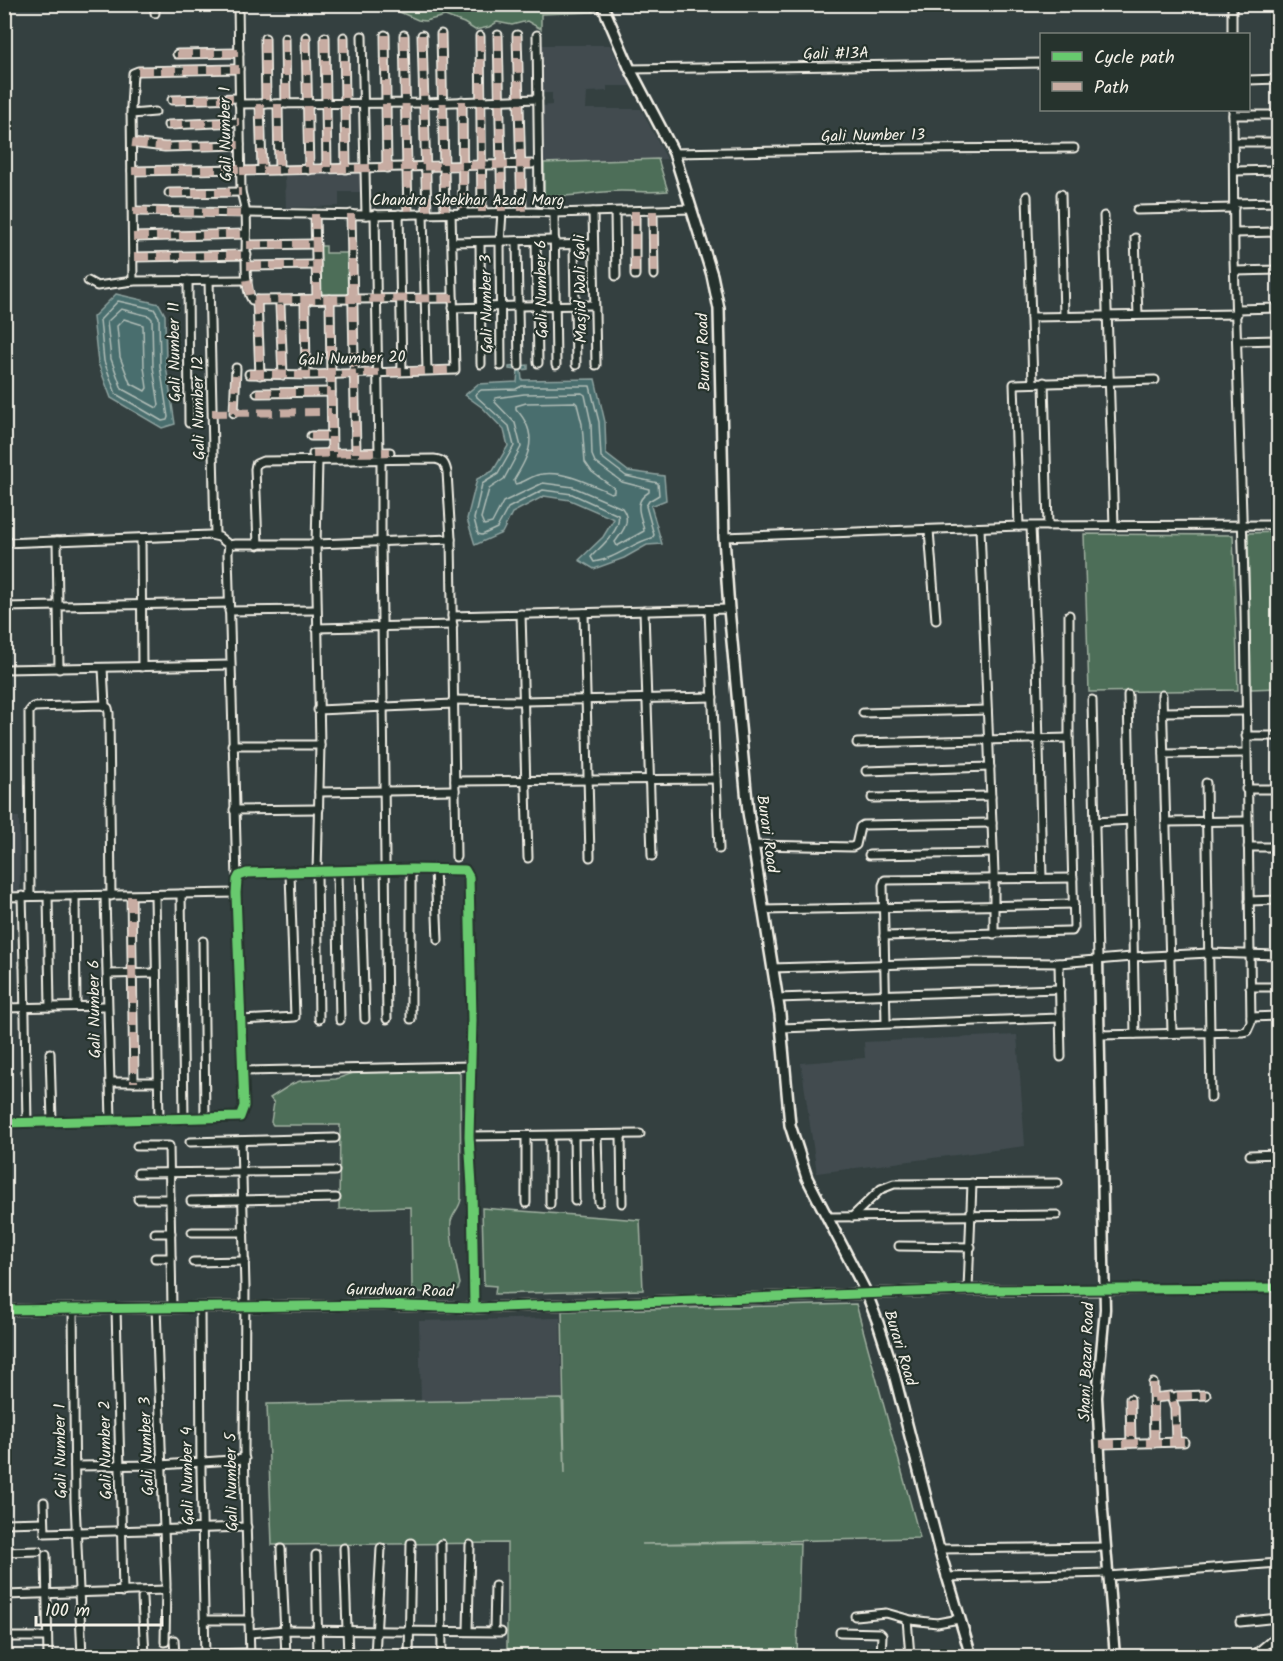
<svg xmlns="http://www.w3.org/2000/svg" width="1283" height="1661" font-family="Kalam,sans-serif">
	<style>
		.built { fill: #424c50 }
		.green { fill: #4d6e58; stroke: #a0b0a0; stroke-width: 1.5 }
		.water { fill: #4a6e6e; stroke: #8ea29f; stroke-width: 1.5 }
		.lines { fill: none; stroke-linecap: round; stroke-linejoin: round }
		.shore { stroke: #b0bdb7; stroke-width: 1.5 }
		.stream { stroke: #8ea29f; stroke-width: 2 }
		.minor-casing { stroke: #f4f1e8; stroke-width: 11 }
		.tertiary-casing { stroke: #f4f1e8; stroke-width: 13 }
		.secondary-casing { stroke: #f4f1e8; stroke-width: 14 }
		.minor { stroke: #26332d; stroke-width: 7 }
		.tertiary { stroke: #26332d; stroke-width: 8 }
		.secondary { stroke: #26332d; stroke-width: 9 }
		.quiet { stroke: #c7aca2; stroke-width: 8; stroke-dasharray: 15 8; stroke-linecap: butt }
		.cycleway-casing { stroke: #26332d; stroke-width: 13 }
		.cycleway { stroke: #67ca6e; stroke-width: 9 }
		.labels { text-anchor: middle; dominant-baseline: central; stroke-width: 4.5; stroke-linejoin: round; paint-order: stroke }
		.street-label { font-size: 16px; fill: #f4f1e8; stroke: #26332d }
	</style>
	<rect width="100%" height="100%" fill="#344040"/>
	<filter id="ink" filterUnits="userSpaceOnUse"><feTurbulence type="fractalNoise" baseFrequency=".0167" numOctaves="2"/><feDisplacementMap in="SourceGraphic" scale="12" xChannelSelector="R" yChannelSelector="G"/><feConvolveMatrix kernelMatrix="1 2 1 2 8 2 1 2 1" color-interpolation-filters="sRGB"/></filter>
	<g filter="url(#ink)">
		<g class="built">
			<polygon points="542,45 610,45 631,86 607,86 607,91 587,92 586,109 641,109 667,159 544,163 542,106 552,105 552,93 542,93"/>
			<polygon points="363,171 363,192 339,192 339,206 286,208 285,173"/>
			<polygon points="5,817 19,817 20,892 5,892"/>
			<polygon points="1017,1035 1025,1146 817,1173 801,1063 865,1058 864,1042"/>
			<polygon points="560,1318 562,1399 421,1401 419,1321"/>
		</g>
		<g class="green">
			<polygon points="591,5 593,12 541,14 541,29 527,21 512,25 497,22 489,27 475,30 464,23 445,16 425,21 418,20 395,10 387,5"/>
			<path d="M658 159 668 191C651 193 637 191 621 191 595 191 570 198 544 196V163Z"/>
			<polygon points="319,246 326,246 326,253 349,253 350,294 319,294"/>
			<polygon points="1278,532 1278,688 1251,689 1248,533"/>
			<polygon points="1084,534 1233,535 1238,690 1089,692"/>
			<path d="M451 1070 458 1071 460 1074 461 1199C460 1208 453 1213 451 1221 449 1234 457 1268 460 1284L458 1289C448 1294 421 1296 412 1288L411 1207 339 1209 340 1125H273L271 1122 274 1103 270 1098 292 1084 300 1081 336 1079 356 1072Z"/>
			<polygon points="482,1208 640,1220 643,1290 495,1294 496,1286 484,1285"/>
			<polygon points="856,1304 920,1538 642,1544 800,1543 797,1656 507,1656 507,1543 272,1545 267,1404 562,1399 565,1474 562,1311"/>
		</g>
		<g class="water">
			<polygon points="116,294 159,304 165,315 166,366 175,424 162,428 111,398 98,363 93,317"/>
			<polygon points="528,365 528,369 521,370 522,380 595,379 605,422 606,454 628,471 664,476 666,500 651,506 662,544 647,545 624,558 594,569 579,560 603,537 614,519 570,500 544,496 512,513 502,533 475,545 467,519 477,479 493,471 508,446 504,430 483,408 465,395 478,384 517,382 518,370 509,369 509,367"/>
			<path d="M5 1059H6C10 1075 11 1086 5 1102Z"/>
		</g>
		<g class="lines">
			<g class="shore">
				<polygon points="118,301 154,309 159,317 160,366 168,417 167,420 162,421 116,394 104,361 100,320"/>
				<polygon points="121,309 149,316 152,319 153,367 159,405 157,408 122,389 111,359 107,322"/>
				<polygon points="124,319 143,325 144,367 147,388 145,391 130,383 120,357 117,326"/>
				<path d="M522 386H590L599 422 601 457 626 476 658 483 659 495 649 501 646 506 654 535 652 538C633 542 616 559 594 562L591 557C600 547 622 530 618 515L572 494 543 490 508 508 497 528 482 535 478 534 474 519 482 484 498 474 514 446 509 426 477 397 476 394 481 390 516 389Z"/>
				<path d="M582 393 585 395 591 423 592 455 595 462 622 482 649 489V492C631 503 642 516 644 531L617 546 615 542C623 531 632 521 622 508L573 487 543 483 503 502 492 523 484 525 481 518 489 489 504 479 521 447 515 423 495 402V398L524 394Z"/>
				<path d="M575 402 577 404 582 424 585 462 592 472 614 488V492L611 493C589 484 566 471 542 474 532 475 524 483 515 484L514 480C529 455 540 435 516 409V406L526 403Z"/>
			</g>
			<polyline class="stream" points="1266,1656 1278,1647"/>
			<defs>
				<g id="minor">
					<path d="M238 4 241 192C243 199 245 207 246 215 248 235 242 285 252 300H257L453 298"/>
					<polyline points="1232,4 1232,34"/>
					<polyline points="155,13 155,4"/>
					<polyline points="441,34 445,213"/>
					<polyline points="385,35 387,168"/>
					<polyline points="404,35 408,214"/>
					<polyline points="422,35 427,214"/>
					<polyline points="498,35 502,212 500,242 501,366"/>
					<polyline points="517,35 522,212"/>
					<polyline points="537,35 539,202"/>
					<polyline points="362,36 366,215"/>
					<polyline points="480,36 482,213"/>
					<polyline points="306,37 309,170"/>
					<polyline points="325,37 327,169"/>
					<polyline points="344,37 346,169"/>
					<polyline points="265,38 266,104"/>
					<polyline points="285,38 286,104"/>
					<polyline points="177,54 239,53"/>
					<polyline points="630,69 1042,63"/>
					<polyline points="1248,80 1278,79"/>
					<polyline points="172,100 239,98"/>
					<polyline points="462,101 463,213"/>
					<polyline points="239,104 424,103 538,99"/>
					<polyline points="260,104 262,170"/>
					<polyline points="278,104 279,170"/>
					<polyline points="131,114 155,112"/>
					<polyline points="1233,115 1278,115"/>
					<polyline points="168,125 239,122"/>
					<polyline points="1234,142 1278,142"/>
					<polyline points="132,143 165,147 240,145"/>
					<polyline points="674,153 902,149 1074,148"/>
					<polyline points="132,171 240,169"/>
					<polyline points="240,171 532,164"/>
					<polyline points="1234,171 1278,170"/>
					<polyline points="169,193 241,192"/>
					<polyline points="1061,194 1064,316"/>
					<polyline points="1027,196 1033,383"/>
					<polyline points="1234,203 1278,202"/>
					<polyline points="1137,210 1234,208"/>
					<polyline points="133,211 366,215 533,212 554,213 691,209"/>
					<polyline points="635,211 635,275"/>
					<polyline points="653,211 654,275"/>
					<polyline points="593,212 596,365"/>
					<polyline points="615,212 616,276"/>
					<polyline points="554,213 556,365"/>
					<polyline points="315,214 317,299"/>
					<polyline points="351,214 356,453"/>
					<polyline points="375,214 379,453"/>
					<polyline points="399,214 402,371"/>
					<polyline points="423,214 427,370"/>
					<polyline points="1104,216 1114,526"/>
					<polyline points="1234,233 1278,232"/>
					<polyline points="133,237 246,234"/>
					<polyline points="1135,238 1138,315"/>
					<polyline points="536,240 538,363"/>
					<polyline points="517,241 518,304"/>
					<polyline points="452,242 555,240"/>
					<polyline points="480,242 481,364"/>
					<polyline points="247,245 316,244"/>
					<polyline points="555,245 593,244"/>
					<polyline points="574,245 576,365"/>
					<polyline points="134,257 247,255"/>
					<polyline points="247,266 316,265"/>
					<polyline points="1235,271 1278,270"/>
					<polyline points="188,280 189,423"/>
					<polyline points="209,280 215,535"/>
					<polyline points="88,281 97,286 133,281 247,280"/>
					<polyline points="133,281 131,107 133,73 138,71 239,69"/>
					<polyline points="330,299 332,454"/>
					<polyline points="257,300 260,375"/>
					<polyline points="305,303 306,375"/>
					<polyline points="280,305 283,375"/>
					<polyline points="520,306 594,305"/>
					<polyline points="518,307 519,366"/>
					<polyline points="453,308 517,306"/>
					<polyline points="1236,309 1278,308"/>
					<polyline points="1031,317 1237,314"/>
					<polyline points="1237,341 1278,340"/>
					<polyline points="249,374 313,375 455,370 451,213"/>
					<polyline points="1044,382 1048,526"/>
					<polyline points="257,393 331,392"/>
					<polyline points="234,413 236,368"/>
					<polyline points="311,436 331,436"/>
					<polyline points="313,454 390,452"/>
					<polyline points="381,460 381,542 387,1019"/>
					<polyline points="318,461 316,544 320,745 317,873 319,1019"/>
					<polyline points="1019,526 1014,384 1155,380"/>
					<polyline points="1031,527 1037,659 1042,878"/>
					<polyline points="980,528 994,873 994,934"/>
					<polyline points="929,530 936,620"/>
					<polyline points="724,537 1019,526 1278,525"/>
					<polyline points="141,538 142,667"/>
					<polyline points="57,541 59,669"/>
					<polyline points="4,543 210,535 219,537 229,545"/>
					<path d="M258 545 255 469 256 464 263 461 434 459C443 460 445 463 447 472L451 539"/>
					<polyline points="4,607 229,603"/>
					<polyline points="709,610 719,849"/>
					<polyline points="229,611 316,610"/>
					<polyline points="644,611 652,856"/>
					<polyline points="584,613 590,857"/>
					<polyline points="521,614 528,858"/>
					<polyline points="452,616 729,609"/>
					<polyline points="316,628 453,625"/>
					<polyline points="103,668 105,706"/>
					<polyline points="4,669 230,665"/>
					<polyline points="1128,695 1135,1034"/>
					<polyline points="1162,695 1172,1032"/>
					<polyline points="453,700 524,701 713,697"/>
					<polyline points="1092,700 1098,959"/>
					<polyline points="318,710 453,704"/>
					<polyline points="1162,712 1245,711"/>
					<polyline points="863,713 987,710"/>
					<polyline points="1246,736 1278,736"/>
					<polyline points="857,743 1069,738"/>
					<polyline points="232,745 320,745"/>
					<polyline points="1164,754 1246,753"/>
					<polyline points="866,771 990,767"/>
					<polyline points="455,781 716,779"/>
					<polyline points="1206,783 1211,1098"/>
					<polyline points="1246,789 1278,789"/>
					<polyline points="319,792 455,790"/>
					<polyline points="872,798 991,796"/>
					<polyline points="234,810 319,809"/>
					<polyline points="1095,822 1131,820"/>
					<polyline points="1166,822 1246,821"/>
					<polyline points="752,845 852,847 856,845 860,827 863,825 992,823"/>
					<polyline points="1248,847 1278,847"/>
					<polyline points="869,855 993,853"/>
					<polyline points="411,869 411,1019"/>
					<polyline points="435,869 438,940"/>
					<polyline points="360,871 365,1019"/>
					<polyline points="337,872 340,1020"/>
					<polyline points="237,880 228,553 229,545 235,544 316,544 451,539 456,857"/>
					<polyline points="181,894 184,1119"/>
					<polyline points="155,895 159,1120"/>
					<polyline points="22,896 24,966"/>
					<polyline points="30,896 29,712 33,707 102,705 108,708 109,713 111,896"/>
					<polyline points="48,896 50,1007"/>
					<polyline points="75,896 76,1006"/>
					<polyline points="105,896 111,1121"/>
					<polyline points="131,896 134,1082"/>
					<polyline points="4,897 236,893"/>
					<polyline points="1249,901 1278,900"/>
					<polyline points="763,910 1074,904"/>
					<polyline points="884,936 1068,931 1072,931 1074,927 1069,738 1069,615"/>
					<polyline points="203,941 205,1118"/>
					<polyline points="1059,963 1061,1057"/>
					<polyline points="24,967 27,1122"/>
					<polyline points="772,968 973,962 1059,963 1132,957 1209,953 1278,955"/>
					<polyline points="108,974 156,973"/>
					<polyline points="1250,987 1278,987"/>
					<polyline points="777,998 1060,989"/>
					<polyline points="4,1008 104,1006"/>
					<polyline points="1251,1017 1278,1016"/>
					<polyline points="241,1020 295,1017 290,874"/>
					<polyline points="886,1023 883,885 885,880 1073,878"/>
					<polyline points="781,1028 1060,1018"/>
					<polyline points="1100,1035 1242,1032 1247,1031 1251,1022 1245,611 1234,260 1233,110"/>
					<polyline points="50,1053 52,1121"/>
					<polyline points="244,1071 470,1066"/>
					<polyline points="110,1082 158,1082"/>
					<polyline points="4,1123 240,1117 244,1106 236,893 237,880 239,876 247,873 411,869 465,870 469,877 472,1020 469,1136 472,1187 474,1308"/>
					<polyline points="597,1135 599,1202"/>
					<polyline points="621,1135 622,1203"/>
					<polyline points="469,1136 640,1134"/>
					<polyline points="526,1136 526,1203"/>
					<polyline points="574,1136 575,1201"/>
					<polyline points="241,1141 245,1287 244,1450 250,1656"/>
					<polyline points="190,1142 335,1138"/>
					<polyline points="137,1146 169,1146 172,1307"/>
					<polyline points="1250,1155 1278,1154"/>
					<polyline points="138,1173 335,1171"/>
					<polyline points="138,1199 170,1199"/>
					<polyline points="191,1201 336,1198"/>
					<polyline points="550,1204 550,1136"/>
					<polyline points="828,1217 1057,1215"/>
					<polyline points="852,1217 881,1189 894,1184 1058,1183"/>
					<polyline points="192,1232 244,1232"/>
					<polyline points="155,1233 171,1233"/>
					<polyline points="899,1246 971,1247"/>
					<polyline points="155,1258 171,1258"/>
					<polyline points="193,1262 245,1261"/>
					<polyline points="968,1290 972,1183"/>
					<polyline points="1105,1290 1278,1288"/>
					<polyline points="156,1307 166,1584 165,1642"/>
					<polyline points="200,1307 201,1471 205,1656"/>
					<polyline points="116,1308 123,1592"/>
					<polyline points="73,1309 75,1501 82,1656"/>
					<polyline points="1153,1383 1154,1443"/>
					<polyline points="1177,1396 1206,1395"/>
					<polyline points="1154,1398 1171,1396 1175,1409 1176,1441"/>
					<polyline points="1130,1399 1131,1443"/>
					<polyline points="1100,1444 1184,1442"/>
					<polyline points="75,1466 161,1465 245,1459"/>
					<polyline points="44,1502 45,1533 247,1527"/>
					<polyline points="4,1523 44,1522"/>
					<polyline points="441,1544 442,1656"/>
					<polyline points="344,1548 348,1656"/>
					<polyline points="281,1549 286,1656"/>
					<polyline points="939,1549 1106,1547"/>
					<polyline points="4,1552 38,1551"/>
					<polyline points="46,1555 48,1656"/>
					<polyline points="316,1555 318,1656"/>
					<polyline points="1108,1576 1278,1563"/>
					<polyline points="946,1577 1108,1573"/>
					<polyline points="4,1595 166,1590"/>
					<polyline points="142,1598 145,1656"/>
					<polyline points="855,1616 886,1613 911,1620 937,1623 959,1619"/>
					<polyline points="907,1619 910,1656"/>
					<polyline points="205,1620 250,1620"/>
					<polyline points="1240,1622 1278,1618"/>
					<polyline points="468,1630 470,1545"/>
					<polyline points="494,1631 495,1586"/>
					<polyline points="840,1632 880,1633 882,1635 881,1656"/>
					<polyline points="250,1633 286,1630 501,1632"/>
					<polyline points="4,1637 47,1637"/>
					<polyline points="174,1640 175,1656"/>
					<polyline points="205,1654 250,1653"/>
					<polyline points="375,1656 381,1548"/>
					<polyline points="409,1656 411,1543"/>
					<polyline points="1253,1656 1278,1635"/>
				</g>
				<g id="tertiary">
					<polyline points="1098,959 1105,1309 1097,1397 1103,1510 1115,1656"/>
					<polyline points="4,1310 375,1305 474,1308 968,1290 1105,1290"/>
				</g>
				<polyline id="secondary" points="602,4 630,69 674,153 712,275 719,309 724,537 729,609 748,812 780,1014 790,1125 807,1178 867,1294 878,1323 892,1366 939,1549 971,1656"/>
			</defs>
			<use href="#minor" class="minor-casing"/>
			<use href="#tertiary" class="tertiary-casing"/>
			<use href="#secondary" class="secondary-casing"/>
			<use href="#minor" class="minor"/>
			<use href="#tertiary" class="tertiary"/>
			<use href="#secondary" class="secondary"/>
			<g class="quiet">
				<polyline points="441,34 445,213"/>
				<polyline points="385,35 387,168"/>
				<polyline points="404,35 408,214"/>
				<polyline points="422,35 427,214"/>
				<polyline points="498,35 502,212"/>
				<polyline points="517,35 522,212"/>
				<polyline points="480,36 482,213"/>
				<polyline points="306,37 309,170"/>
				<polyline points="325,37 327,169"/>
				<polyline points="344,37 346,169"/>
				<polyline points="265,38 266,104"/>
				<polyline points="285,38 286,104"/>
				<polyline points="177,54 239,53"/>
				<polyline points="138,71 239,69"/>
				<polyline points="172,100 239,98"/>
				<polyline points="462,101 463,213"/>
				<polyline points="260,104 262,170"/>
				<polyline points="278,104 279,170"/>
				<polyline points="168,125 239,122"/>
				<polyline points="132,143 165,147 240,145"/>
				<polyline points="132,171 240,169"/>
				<polyline points="240,171 532,164"/>
				<polyline points="169,193 241,192"/>
				<polyline points="133,211 246,214"/>
				<polyline points="635,211 635,275"/>
				<polyline points="653,211 654,275"/>
				<polyline points="315,214 317,299"/>
				<polyline points="351,214 356,453"/>
				<polyline points="133,237 246,234"/>
				<polyline points="247,245 316,244"/>
				<polyline points="134,257 247,255"/>
				<polyline points="247,266 316,265"/>
				<polyline points="247,280 250,296 252,300 453,298"/>
				<polyline points="330,299 332,454"/>
				<polyline points="257,300 260,375"/>
				<polyline points="305,303 306,375"/>
				<polyline points="280,305 283,375"/>
				<polyline points="249,374 313,375 455,370"/>
				<polyline points="257,393 331,392"/>
				<polyline points="212,413 331,412"/>
				<polyline points="234,413 236,368"/>
				<polyline points="311,436 331,436"/>
				<polyline points="313,454 390,452"/>
				<polyline points="131,896 134,1082"/>
				<polyline points="1153,1383 1154,1443"/>
				<polyline points="1177,1396 1206,1395"/>
				<polyline points="1154,1398 1171,1396 1175,1409 1176,1441"/>
				<polyline points="1130,1399 1131,1443"/>
				<polyline points="1100,1444 1184,1442"/>
			</g>
			<defs>
				<g id="cycleway">
					<polyline points="4,1123 240,1117 244,1106 236,893 237,880 239,876 247,873 411,869 465,870 469,877 472,1020 469,1136 472,1187 474,1308"/>
					<polyline points="4,1310 375,1305 474,1308 968,1290 1278,1288"/>
				</g>
			</defs>
			<use href="#cycleway" class="cycleway-casing"/>
			<use href="#cycleway" class="cycleway"/>
		</g>
	</g>
	<g class="labels">
		<g class="street-label">
			<text transform="translate(836 54) rotate(-1)">Gali #13A</text>
			<text transform="translate(226 134) rotate(-91)">Gali Number 1</text>
			<text transform="translate(873 136) rotate(-1)">Gali Number 13</text>
			<text x="468" y="200">Chandra Shekhar Azad Marg</text>
			<text transform="translate(542 289) rotate(-91)">Gali Number 6</text>
			<text transform="translate(581 289) rotate(-91)">Masjid Wali Gali</text>
			<text transform="translate(487 304) rotate(-91)">Gali Number 3</text>
			<text transform="translate(175 352) rotate(-91)">Gali Number 11</text>
			<text transform="translate(704 352) rotate(-92)">Burari Road</text>
			<text transform="translate(352 359) rotate(-2)">Gali Number 20</text>
			<text transform="translate(199 408) rotate(-91)">Gali Number 12</text>
			<text transform="translate(767 834) rotate(82)">Burari Road</text>
			<text transform="translate(95 1009) rotate(-91)">Gali Number 6</text>
			<text transform="translate(400 1291) rotate(1)">Gurudwara Road</text>
			<text transform="translate(900 1348) rotate(73)">Burari Road</text>
			<text transform="translate(1087 1362) rotate(-88)">Shani Bazar Road</text>
			<text transform="translate(147 1446) rotate(-92)">Gali Number 3</text>
			<text transform="translate(106 1450) rotate(-91)">Gali Number 2</text>
			<text transform="translate(61 1451) rotate(-91)">Gali Number 1</text>
			<text transform="translate(188 1476) rotate(-91)">Gali Number 4</text>
			<text transform="translate(232 1482) rotate(-91)">Gali Number 5</text>
		</g>
	</g>
	<rect width="1283" height="1661" fill="none" stroke="#26332d" stroke-width="24"/>
	<rect x="12" y="12" width="1259" height="1637" fill="none" stroke="#f4f1e8" stroke-width="2" filter="url(#ink)"/>
	<rect x="1040" y="33" width="210" height="78" fill="#26332d" stroke="#787f78" stroke-width="1.5"/>
	<rect x="1052" y="52" width="30" height="9" fill="#67ca6e" stroke="#787f78" stroke-width="1.5"/>
	<text x="1094" y="63" font-size="18" fill="#f4f1e8">Cycle path</text>
	<rect x="1052" y="82" width="30" height="9" fill="#c7aca2" stroke="#787f78" stroke-width="1.5"/>
	<text x="1094" y="93" font-size="18" fill="#f4f1e8">Path</text>
	<path d="M36 1616v9h126v-9" fill="none" stroke="#f4f1e8" stroke-width="3"/>
	<text x="45" y="1616" font-size="18" fill="#f4f1e8" stroke="#26332d" stroke-width="4.5" paint-order="stroke">100 m</text>
</svg>
